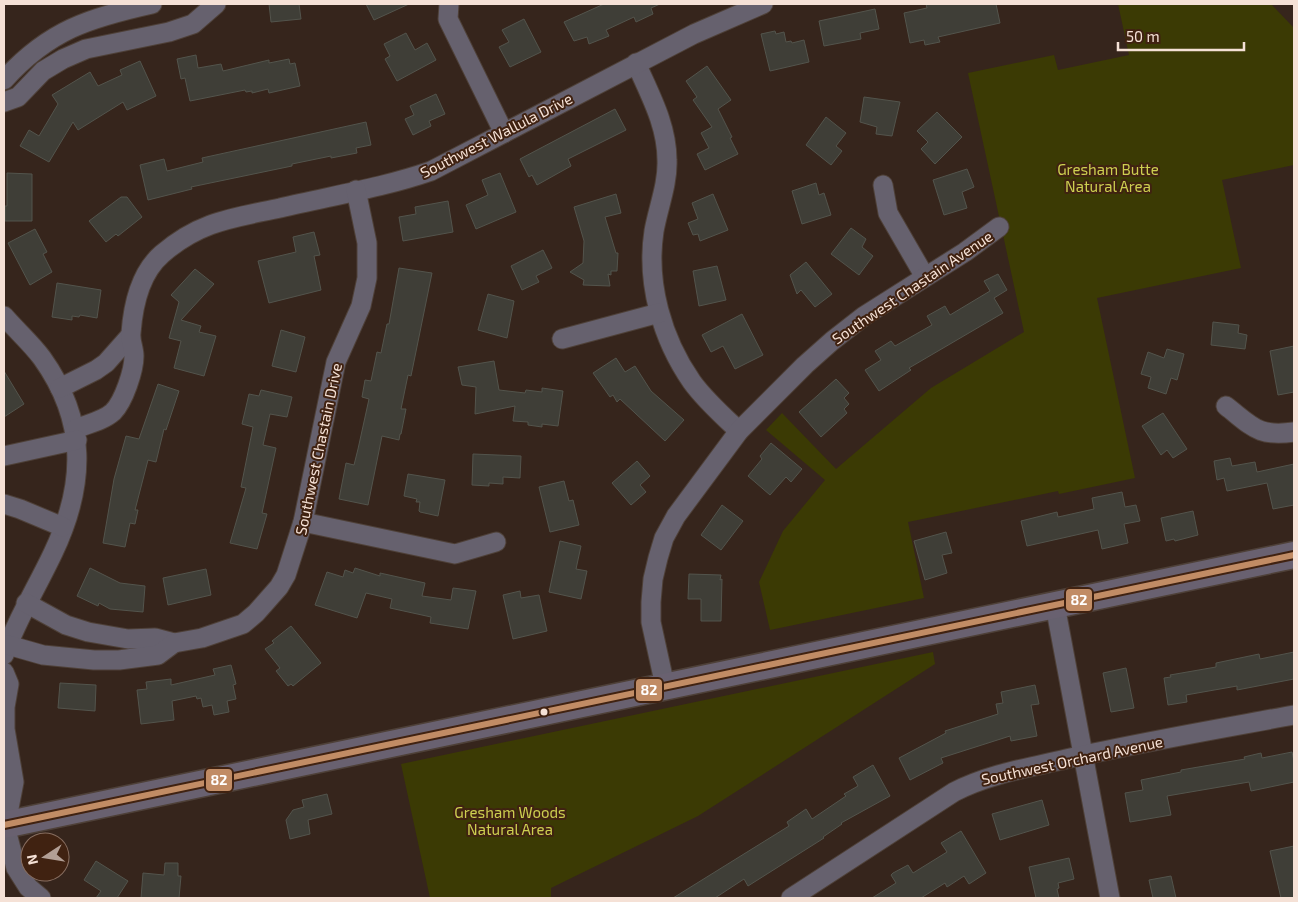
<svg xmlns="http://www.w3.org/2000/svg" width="1298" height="902" font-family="'Exo 2',sans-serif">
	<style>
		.green { fill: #3b3a04 }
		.building { fill: #3f3e37; stroke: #53544c }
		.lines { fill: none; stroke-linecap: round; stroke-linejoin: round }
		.minor-casing { stroke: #4e4038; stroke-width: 21 }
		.secondary-casing { stroke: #4e4038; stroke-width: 29 }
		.minor { stroke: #66616e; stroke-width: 19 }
		.secondary { stroke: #696170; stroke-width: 26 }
		.bus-1-casing { stroke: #402211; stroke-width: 10 }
		.bus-1 { stroke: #c18c65; stroke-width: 6 }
		.bus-dot { fill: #f5e1d6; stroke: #402211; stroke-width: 2 }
		.labels { text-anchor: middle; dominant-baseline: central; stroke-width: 4; stroke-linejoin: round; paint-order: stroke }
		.street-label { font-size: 15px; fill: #f5e1d6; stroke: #402211 }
		.park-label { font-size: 15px; fill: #cdcf50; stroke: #402211 }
		.line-badge { stroke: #402211; stroke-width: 2 }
		.badge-label { font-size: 14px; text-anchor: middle; font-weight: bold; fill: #fff }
	</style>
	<rect width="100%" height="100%" fill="#36251c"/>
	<g class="green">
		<polygon points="1118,4 1271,4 1294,28 1294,165 1222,180 1241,268 1097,298 1135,478 1059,494 1058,491 908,522 924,598 770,630 759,582 783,531 825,480 766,430 782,413 836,469 931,388 1024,332 968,73 1054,55 1058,70 1129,55"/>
		<polygon points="933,652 935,664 698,816 551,888 551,898 430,898 401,764"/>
	</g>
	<g class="building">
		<polygon points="269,4 299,4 301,19 271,22"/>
		<polygon points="366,4 409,4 374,20"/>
		<polygon points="604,4 660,4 651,8 653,14 636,22 634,17 606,30 609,36 589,44 587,37 574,41 564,22"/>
		<polygon points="926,4 996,4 1000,23 938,37 940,42 925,45 924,40 910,43 904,13 927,8"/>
		<polygon points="875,9 879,29 860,33 861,39 824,46 819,21"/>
		<polygon points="524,19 541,52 510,67 499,47 509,42 502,30"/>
		<polygon points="775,31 776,34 784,32 786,42 791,41 792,43 804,40 809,62 770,71 761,34"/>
		<polygon points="406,33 415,50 427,43 436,60 397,81 385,59 390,56 384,44"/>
		<polygon points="196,55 198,68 221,64 223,71 269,60 269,63 289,59 290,64 295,63 300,86 269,93 268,89 252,93 252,91 246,92 245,90 190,101 185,78 181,79 177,59"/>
		<polygon points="140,61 156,96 127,110 123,102 78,130 73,122 49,162 20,146 29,130 39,136 58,104 52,95 90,72 98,86 122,75 120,70"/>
		<polygon points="707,66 731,100 718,109 732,137 730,138 738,154 705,170 697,154 709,148 701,133 712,127 693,100 697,97 686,81"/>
		<polygon points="436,94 445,114 429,121 431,126 413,135 405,119 414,115 410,106"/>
		<polygon points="864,97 900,102 892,136 876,134 877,127 860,122"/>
		<polygon points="615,109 626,130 568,159 571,166 537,185 532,175 529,177 520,159"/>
		<polygon points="937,112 962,137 935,164 921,149 928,142 917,131"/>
		<polygon points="826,117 846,133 836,146 842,151 831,165 806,145"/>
		<polygon points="366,122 371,145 356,148 357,153 331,158 331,156 292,164 292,166 191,187 192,189 148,200 140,165 164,159 167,171 203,162 202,158"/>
		<polygon points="967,169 974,187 962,192 967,208 944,215 933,180"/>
		<polygon points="7,173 32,174 32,221 5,221 5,206 7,206"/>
		<polygon points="500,173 516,212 476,229 466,205 488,195 482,180"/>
		<polygon points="816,183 819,195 824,193 831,215 802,224 792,191"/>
		<polygon points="616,194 621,213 605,217 616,253 618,253 617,271 611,271 611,275 608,274 610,286 583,285 584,280 570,272 583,263 584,241 574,207"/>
		<polygon points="713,194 728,230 700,241 698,234 693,235 688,223 698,219 692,203"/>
		<polygon points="121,197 127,197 142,217 118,236 116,234 106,242 89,221"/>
		<polygon points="448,201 453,232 403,241 399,217 416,214 415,207"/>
		<polygon points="851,228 866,239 862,247 873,256 859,275 831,254"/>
		<polygon points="35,229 47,252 43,254 52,272 30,285 8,243"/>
		<polygon points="314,232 320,255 314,256 321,290 269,303 258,261 296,252 293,237"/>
		<polygon points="543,250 552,268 536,276 539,282 522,290 511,266"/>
		<polygon points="806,262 832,294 815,307 801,290 797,294 790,275"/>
		<polygon points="717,266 726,300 699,306 693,271"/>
		<polygon points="399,268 432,273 411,376 408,375 401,409 406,409 401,434 400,434 399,440 382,436 368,505 339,499 346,463 354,465 358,449 369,399 362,397 365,380 371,381 377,352 381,353 387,324 389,324"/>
		<polygon points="195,269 214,284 181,320 201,326 199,332 216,336 204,376 174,368 181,341 169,338 179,302 171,295"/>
		<polygon points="998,274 1007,290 994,298 1003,313 909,368 911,370 879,391 865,370 881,360 875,351 891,341 895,346 932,325 927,316 945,306 950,315 990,291 984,281"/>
		<polygon points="57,283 101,290 97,318 80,315 79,317 72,316 72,320 52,317"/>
		<polygon points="488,294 514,301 507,338 478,330"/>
		<polygon points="742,314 763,355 735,369 723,346 711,352 702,335"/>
		<polygon points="1213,322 1239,325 1238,333 1247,335 1245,349 1211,345"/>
		<polygon points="281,330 305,337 296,372 272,366"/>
		<polygon points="1294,346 1294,392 1278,395 1270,351"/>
		<polygon points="1167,349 1184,354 1177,380 1171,378 1166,394 1148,388 1151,377 1141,374 1148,352 1164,358"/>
		<polygon points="616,358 625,372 635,366 651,391 684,420 665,441 620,399 617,402 613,395 610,397 593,373"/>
		<polygon points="494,361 499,390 525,393 526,390 542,392 542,388 563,391 558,426 542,424 542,427 528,425 528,422 513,421 515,406 475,414 476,387 462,385 458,367"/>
		<polygon points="4,371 24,404 4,417"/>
		<polygon points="836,379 849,393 844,398 849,404 844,409 847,413 821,437 799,412"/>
		<polygon points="158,384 179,391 166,430 164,429 156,462 148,460 135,510 138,510 135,524 130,523 125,547 103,543 114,479 126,436 139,439"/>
		<polygon points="261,390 292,397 287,417 270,414 263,445 276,448 262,513 267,514 257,549 230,543 246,488 241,487 253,427 242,424 249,394 259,396"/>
		<polygon points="1163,413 1187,449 1173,458 1167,450 1161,455 1142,426"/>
		<polygon points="771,443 802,469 791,482 786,477 770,495 748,476 762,459 760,456"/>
		<polygon points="473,454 521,456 520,478 503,477 503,484 489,483 489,486 472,485"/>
		<polygon points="1230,458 1232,466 1255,462 1257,472 1294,464 1294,505 1273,509 1267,483 1227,491 1224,478 1217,480 1214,461"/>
		<polygon points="637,461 650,476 640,485 646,492 631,505 612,483"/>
		<polygon points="408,474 445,480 438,516 420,512 419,511 420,502 416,502 417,499 404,496"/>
		<polygon points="564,481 569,501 573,500 579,525 550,532 539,487"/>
		<polygon points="1122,492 1125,507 1136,505 1140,521 1124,524 1128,543 1102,549 1098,530 1027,546 1021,521 1057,512 1058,517 1094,509 1092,498"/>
		<polygon points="722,505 743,521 721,550 701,535"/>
		<polygon points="1193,511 1198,535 1175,541 1174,539 1166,541 1161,518"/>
		<polygon points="946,532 952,553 942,555 947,573 925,580 914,541"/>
		<polygon points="560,541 581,546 576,569 587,571 581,599 549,592"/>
		<polygon points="90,568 120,583 145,586 143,612 110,609 99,603 98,606 77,596"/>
		<polygon points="355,568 380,576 380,573 425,583 422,596 451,600 453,588 476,591 468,629 430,623 431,617 390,608 392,599 366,593 357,618 315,605 327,572 343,577 345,570 353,573"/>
		<polygon points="206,569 211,595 168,605 163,578"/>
		<polygon points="689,574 721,575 720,580 722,579 721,621 701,621 701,599 688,599"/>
		<polygon points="520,591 521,598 539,595 547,631 513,639 503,595"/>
		<polygon points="291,626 321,663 293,686 291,684 288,686 276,671 280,668 265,649 274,643 272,641"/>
		<polygon points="1294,652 1294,679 1237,690 1237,686 1186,695 1187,702 1168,705 1164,678 1171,677 1170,675 1216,667 1216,663 1259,654 1260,659"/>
		<polygon points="231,665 236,684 233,685 236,699 227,701 229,712 214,715 212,705 203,707 201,698 197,699 196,696 172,701 174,720 141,724 137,690 147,689 146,682 171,679 171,685 215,675 213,669"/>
		<polygon points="1126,668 1134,708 1111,712 1103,673"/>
		<polygon points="60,683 96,685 95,711 58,708"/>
		<polygon points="1035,685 1039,704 1031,705 1037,736 1011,741 1010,736 941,758 943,763 910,780 899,758 946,733 945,731 998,714 996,704 1003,703 1001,692"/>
		<polygon points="1292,752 1294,761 1294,782 1251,791 1249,782 1167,796 1171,815 1130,822 1125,793 1143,790 1141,780 1181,772 1181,770 1245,759 1244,757 1261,753 1262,758"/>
		<polygon points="873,765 890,796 841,823 842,824 823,837 824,838 748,886 744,879 715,898 673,898 789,826 787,822 806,809 812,819 846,796 844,794 858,786 853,777"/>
		<polygon points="327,794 332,814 308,820 310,834 290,839 286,820 293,810 304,807 302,800"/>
		<polygon points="1042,800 1049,825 1000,840 992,814"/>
		<polygon points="961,831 986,873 969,884 964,876 947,887 945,883 921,898 872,898 896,883 891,875 893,873 908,865 913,873 947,852 941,843"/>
		<polygon points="1294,846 1294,898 1281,898 1270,851"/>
		<polygon points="1069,858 1074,879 1058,883 1059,888 1057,889 1059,898 1036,898 1029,867"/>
		<polygon points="96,861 128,881 117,898 96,898 101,891 84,880"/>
		<polygon points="165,863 178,863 178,876 181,876 179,898 141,898 143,873 164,875"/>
		<polygon points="1171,876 1176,898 1153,898 1149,880"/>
	</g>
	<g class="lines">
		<defs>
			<g id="minor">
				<polyline points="449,4 448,19 504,133"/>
				<path d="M636 63C650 95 667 125 667 160 668 184 658 208 654 231 646 283 662 339 692 382 705 400 723 416 739 431"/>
				<path d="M4 80C49 30 89 18 152 4"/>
				<polyline points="4,102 18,97 43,71 63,59 86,49 169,32 193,24 216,4"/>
				<polyline points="883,185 888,213 925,277"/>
				<path d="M4 316C16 330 31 343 42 358 87 421 86 484 53 553 37 587 17 619 4 655"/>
				<polyline points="562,339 659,313"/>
				<polyline points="60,388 96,370 106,363 130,336"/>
				<path d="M1226 406C1253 427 1258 437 1294 432"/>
				<path d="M75 429C87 424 103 421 113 412 124 401 134 370 134 356 134 348 130 341 131 333 133 306 140 273 162 254 200 221 233 218 280 208 330 196 382 188 431 171L694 34 763 4"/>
				<polyline points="4,456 77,440"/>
				<polyline points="4,504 20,509 63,527"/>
				<polyline points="303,522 455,554 496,542"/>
				<polyline points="26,603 66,625 88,632 128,639 155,638 174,643"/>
				<polyline points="1055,605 1110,898"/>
				<polyline points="8,645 43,655 94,660 119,660 158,655 174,643 202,638 243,624 256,613 279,587 286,575 303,522 336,362 361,306 367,278 367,243 356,190"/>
				<polyline points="4,672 9,684 5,707 5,729 14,782 6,824"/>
				<polyline points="665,686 651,622 651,602 653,579 658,558 664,538 676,516 739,431 805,365 832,341 864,316 965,252 999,227"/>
				<polyline points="4,822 16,868 28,887 41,898"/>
				<path d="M791 898 954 792C989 774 1027 768 1066 759 1142 742 1218 729 1294 715"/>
			</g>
			<polyline id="secondary" points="4,825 1294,555"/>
		</defs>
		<use href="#minor" class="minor-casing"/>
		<use href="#secondary" class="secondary-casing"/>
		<use href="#minor" class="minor"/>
		<use href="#secondary" class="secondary"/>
		<defs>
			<polyline id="bus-1" points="4,825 1294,555"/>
		</defs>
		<use href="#bus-1" class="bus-1-casing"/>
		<use href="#bus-1" class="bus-1"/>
	</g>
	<circle class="bus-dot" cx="544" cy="712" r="4.5"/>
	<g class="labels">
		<g class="street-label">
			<text transform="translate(496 135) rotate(-27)">Southwest Wallula Drive</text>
			<text transform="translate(912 287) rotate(-34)">Southwest Chastain Avenue</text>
			<text transform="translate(318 449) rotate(-78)">Southwest Chastain Drive</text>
			<text transform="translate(1072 760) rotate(-12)">Southwest Orchard Avenue</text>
		</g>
		<g class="park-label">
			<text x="1108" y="169">Gresham Butte<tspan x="1108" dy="17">Natural Area</tspan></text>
			<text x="510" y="812">Gresham Woods<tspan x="510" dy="17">Natural Area</tspan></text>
		</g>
	</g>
	<g class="line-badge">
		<rect x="1065" y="588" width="28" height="24" rx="5" fill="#c18c65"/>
		<rect x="635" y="678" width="28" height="24" rx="5" fill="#c18c65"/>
		<rect x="205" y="768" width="28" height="24" rx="5" fill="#c18c65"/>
	</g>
	<g class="badge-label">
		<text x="1079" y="605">82</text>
		<text x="649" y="695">82</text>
		<text x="219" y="785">82</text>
	</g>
	<rect width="1298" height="902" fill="none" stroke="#f5e1d6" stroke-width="10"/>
	<g transform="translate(45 857) rotate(258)"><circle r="24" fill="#402211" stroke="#886e60"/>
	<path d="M0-4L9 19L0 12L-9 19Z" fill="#b29f95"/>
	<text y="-8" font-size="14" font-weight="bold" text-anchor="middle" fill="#f5e1d6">N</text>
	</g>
	<path d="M1118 42v8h126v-8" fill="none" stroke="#f5e1d6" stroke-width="2.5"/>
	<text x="1126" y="42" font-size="15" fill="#f5e1d6" stroke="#402211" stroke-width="4" paint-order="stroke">50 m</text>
</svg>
